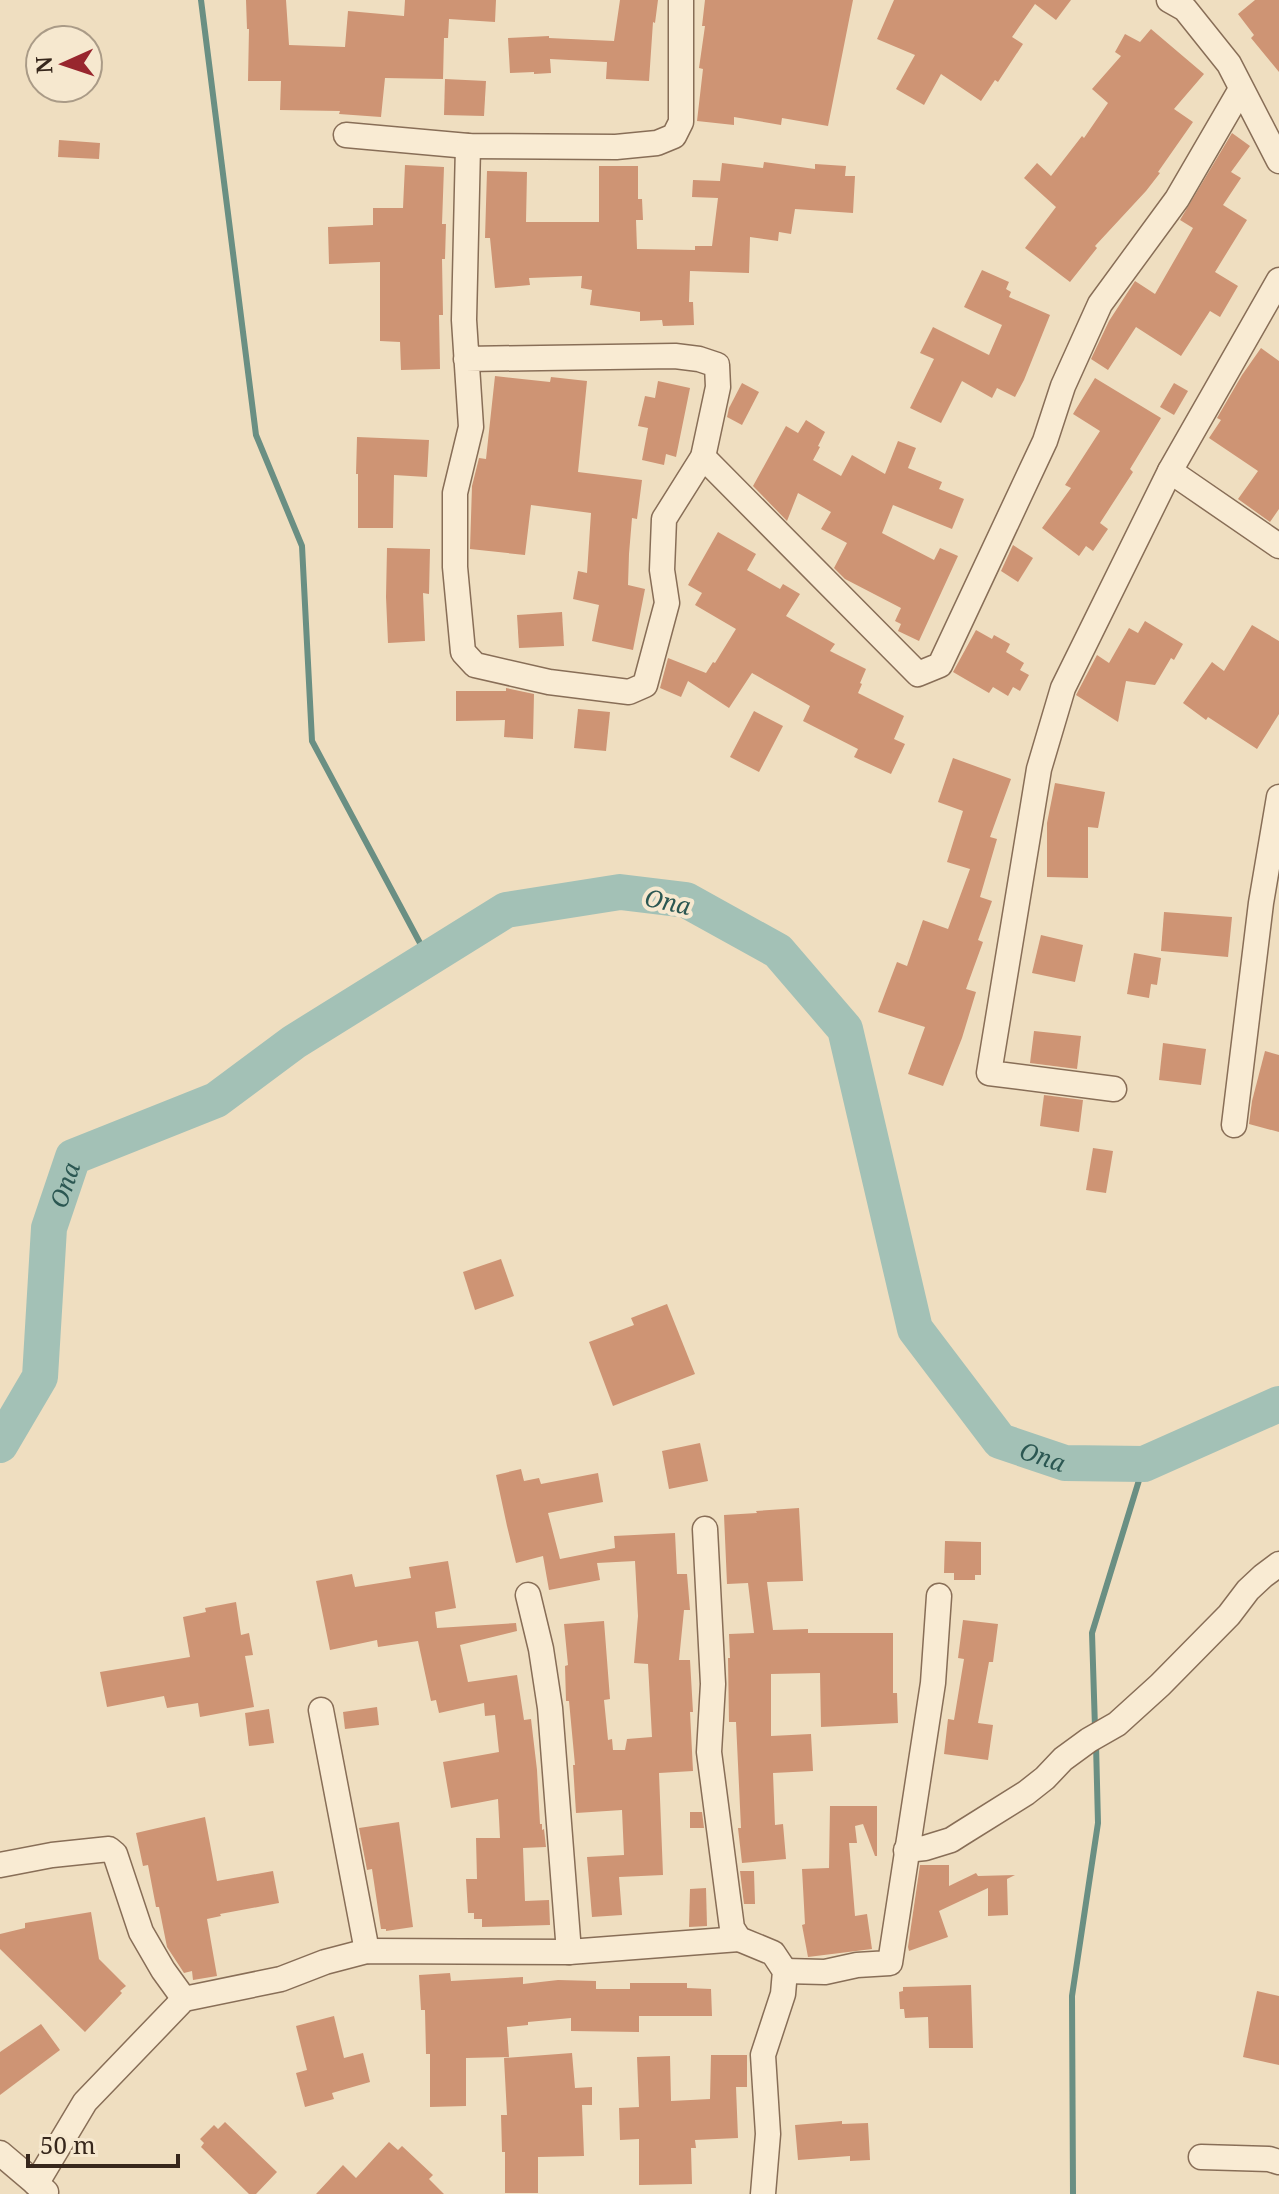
<svg xmlns="http://www.w3.org/2000/svg" width="1279" height="2194" font-family="'Noto Serif',serif">
	<style>
		.lines { fill: none; stroke-linecap: round; stroke-linejoin: round }
		.stream { stroke: #6a8f83; stroke-width: 6 }
		.river { stroke: #a3c1b6; stroke-width: 36 }
		.building { fill: #ce9474 }
		.street-casing { stroke: #886e57; stroke-width: 27 }
		.street { stroke: #f9ebd3; stroke-width: 24 }
		.labels { text-anchor: middle; dominant-baseline: central; stroke-width: 8; stroke-linejoin: round; paint-order: stroke }
		.water-label { font-size: 24px; font-style: italic; fill: #2b5752; stroke: #f6e8cf }
	</style>
	<rect width="100%" height="100%" fill="#efdec0"/>
	<g class="lines">
		<g class="stream">
			<polyline points="201,0 256,435 302,546 312,741 428,958"/>
			<polyline points="1095,1728 1092,1633 1144,1464"/>
			<polyline points="1073,2194 1072,1996 1098,1823 1096,1744"/>
		</g>
		<path class="river" id="s1" d="M0 1445 40 1377 49 1228 73 1157 216 1100 294 1042 506 910 620 892 686 900 778 951 845 1029 915 1329 1000 1441 1065 1463 1144 1464 1279 1404"/>
	</g>
	<g class="building">
		<polygon points="246,0 286,0 289,45 345,47 348,11 404,16 405,0 496,0 495,22 449,19 448,38 444,38 443,79 385,78 381,117 339,114 340,111 280,110 281,81 248,81 249,29 247,29"/>
		<polygon points="620,0 658,0 655,23 653,22 649,81 606,79 607,62 550,59 551,73 534,74 534,72 510,73 508,38 549,36 549,38 614,41"/>
		<polygon points="705,0 853,0 828,126 782,118 781,125 734,117 734,125 697,121 703,69 699,68 705,26 702,26"/>
		<polygon points="894,0 1071,0 1056,20 1035,4 1012,37 1023,44 998,82 995,80 981,101 941,74 924,105 896,89 915,55 877,39"/>
		<polygon points="1255,0 1279,0 1279,72 1251,38 1254,35 1238,14"/>
		<polygon points="1151,29 1204,74 1174,109 1193,122 1158,172 1160,173 1146,191 1095,246 1097,248 1070,282 1025,248 1056,207 1024,178 1037,163 1051,176 1082,136 1084,138 1108,103 1092,89 1121,56 1115,52 1125,34 1140,42"/>
		<polygon points="445,79 486,81 484,116 444,115"/>
		<polygon points="1232,133 1250,146 1231,172 1241,178 1223,205 1247,220 1215,272 1238,286 1220,317 1210,311 1181,356 1136,327 1108,370 1091,359 1109,321 1135,281 1155,294 1193,228 1180,220"/>
		<polygon points="59,140 100,143 99,159 58,157"/>
		<polygon points="764,162 815,169 815,164 846,166 845,176 855,176 853,213 795,209 791,234 779,232 778,241 750,237 749,273 690,271 689,302 693,302 694,325 663,326 662,320 640,321 640,312 590,305 592,290 581,288 582,276 529,278 530,285 495,288 490,238 485,238 487,171 527,172 526,222 599,222 599,166 638,166 638,199 642,199 643,220 636,220 637,249 695,250 695,246 712,246 718,198 692,197 693,180 720,181 722,163 763,168"/>
		<polygon points="405,165 444,167 442,224 446,224 445,259 442,259 443,315 439,315 440,369 401,370 400,342 380,341 380,262 329,264 328,227 373,225 373,208 403,208"/>
		<polygon points="982,270 1009,282 1006,289 1011,292 1009,297 1050,315 1024,380 1015,397 997,388 992,398 962,381 941,423 910,408 934,359 920,353 933,327 989,355 1002,325 964,307"/>
		<polygon points="1261,348 1279,361 1279,509 1270,522 1238,499 1258,471 1209,438 1221,420 1217,418 1242,375"/>
		<polygon points="495,376 550,382 551,377 587,381 578,472 642,480 637,519 632,518 629,554 628,585 645,589 633,650 592,641 599,605 573,599 578,571 587,573 591,513 531,505 525,555 470,549 472,486 479,458 486,459"/>
		<polygon points="1095,378 1161,418 1130,469 1133,472 1100,523 1108,529 1093,551 1086,546 1079,556 1042,528 1071,488 1065,485 1100,431 1073,414"/>
		<polygon points="658,381 690,388 676,457 666,454 664,465 642,460 648,428 638,426 645,396 655,398"/>
		<polygon points="742,383 759,392 742,425 727,417 729,408"/>
		<polygon points="1174,383 1188,391 1174,415 1160,407"/>
		<polygon points="806,420 825,432 818,446 820,447 813,460 841,476 852,455 885,474 898,441 916,448 908,468 942,482 939,489 964,499 952,529 893,505 882,533 934,560 940,548 958,556 919,641 898,631 901,624 895,621 901,608 845,579 834,568 847,543 821,529 831,512 798,493 787,521 753,486 786,426 798,433"/>
		<polygon points="357,437 429,440 427,477 394,475 393,528 358,528 358,474 356,474"/>
		<polygon points="718,532 756,554 747,570 780,589 783,584 800,594 786,616 835,644 830,651 866,669 860,683 862,684 858,693 904,716 894,739 905,744 891,774 854,757 858,749 803,721 810,706 752,673 729,708 688,681 681,697 660,688 668,658 706,673 713,662 715,663 736,629 695,605 702,593 688,585"/>
		<polygon points="1013,545 1033,558 1018,582 1001,571"/>
		<polygon points="387,548 430,549 429,594 423,593 425,641 388,643 386,597"/>
		<polygon points="562,612 564,646 519,648 517,615"/>
		<polygon points="1145,621 1183,644 1174,660 1171,658 1155,685 1126,681 1118,722 1076,695 1097,655 1109,663 1129,628 1138,633"/>
		<polygon points="1252,625 1279,641 1279,714 1257,749 1208,717 1206,720 1183,703 1212,662 1224,671"/>
		<polygon points="976,630 992,639 994,635 1010,644 1006,652 1024,663 1020,670 1029,675 1020,691 1013,687 1008,696 993,687 989,693 953,672"/>
		<polygon points="506,688 534,694 533,739 504,737 505,720 456,721 456,691 506,691"/>
		<polygon points="578,709 610,712 606,751 574,748"/>
		<polygon points="754,711 783,726 759,772 730,757"/>
		<polygon points="953,758 1011,779 990,837 997,839 980,897 992,901 978,940 983,942 966,989 976,992 962,1038 943,1086 908,1074 925,1027 878,1012 897,962 907,966 923,920 948,929 970,869 947,862 963,811 938,802"/>
		<polygon points="1055,783 1105,792 1098,828 1088,827 1088,878 1047,877 1047,823"/>
		<polygon points="1164,912 1232,917 1228,957 1161,951"/>
		<polygon points="1041,935 1083,945 1075,982 1032,973"/>
		<polygon points="1134,953 1161,958 1157,985 1151,984 1149,998 1127,994"/>
		<polygon points="1034,1031 1081,1036 1077,1069 1030,1063"/>
		<polygon points="1163,1043 1206,1049 1201,1085 1159,1080"/>
		<polygon points="1265,1051 1279,1055 1279,1132 1249,1124 1252,1101"/>
		<polygon points="1044,1095 1083,1100 1079,1132 1040,1126"/>
		<polygon points="1093,1148 1113,1151 1106,1193 1086,1190"/>
		<polygon points="501,1259 514,1296 475,1310 463,1272"/>
		<polygon points="667,1304 695,1374 613,1406 589,1342 634,1325 631,1318"/>
		<polygon points="700,1443 708,1481 669,1489 662,1451"/>
		<polygon points="521,1469 524,1481 539,1478 541,1484 598,1473 603,1502 548,1513 560,1559 615,1548 614,1536 675,1533 677,1574 687,1574 690,1610 684,1610 679,1660 690,1660 693,1712 690,1712 693,1771 659,1773 663,1875 619,1877 622,1915 592,1917 587,1857 624,1855 622,1810 576,1813 573,1765 575,1765 569,1701 566,1701 565,1666 568,1665 564,1624 604,1621 610,1699 604,1700 608,1740 612,1739 613,1750 625,1750 627,1739 652,1737 648,1664 634,1663 638,1616 635,1561 597,1563 600,1580 549,1590 543,1556 516,1563 507,1526 496,1475"/>
		<polygon points="799,1508 803,1581 767,1582 773,1630 808,1629 808,1633 893,1633 893,1693 897,1693 898,1723 821,1727 820,1673 771,1674 771,1736 811,1734 813,1771 773,1773 775,1825 783,1824 786,1859 742,1863 738,1828 741,1828 736,1722 729,1722 728,1658 730,1658 729,1634 754,1633 748,1583 727,1584 724,1515 757,1513 756,1511"/>
		<polygon points="945,1541 981,1542 981,1575 975,1575 975,1580 954,1580 954,1573 944,1573"/>
		<polygon points="448,1561 456,1608 435,1612 437,1628 516,1623 517,1631 460,1645 468,1682 517,1675 524,1720 531,1719 537,1770 540,1824 542,1824 542,1830 544,1829 546,1847 523,1848 525,1901 549,1900 550,1925 482,1927 482,1919 474,1919 474,1913 468,1913 466,1879 477,1879 476,1838 500,1838 498,1799 451,1808 443,1762 499,1752 495,1715 485,1716 484,1703 439,1713 436,1700 431,1701 418,1641 378,1647 377,1640 330,1650 316,1581 352,1574 355,1587 411,1578 409,1567"/>
		<polygon points="236,1602 241,1635 249,1633 253,1655 245,1656 254,1707 200,1717 198,1703 167,1708 164,1696 107,1707 100,1672 190,1657 183,1617 206,1612 205,1608"/>
		<polygon points="963,1620 998,1624 993,1662 989,1662 978,1723 993,1725 988,1760 944,1754 948,1719 954,1720 964,1659 958,1658"/>
		<polygon points="377,1707 379,1725 345,1729 343,1712"/>
		<polygon points="269,1709 274,1743 249,1746 245,1713"/>
		<polygon points="830,1806 877,1806 877,1856 875,1856 863,1824 855,1826 857,1843 849,1843 855,1916 867,1914 872,1949 808,1957 802,1925 805,1924 802,1869 829,1868"/>
		<polygon points="690,1812 702,1812 704,1828 690,1828"/>
		<polygon points="205,1817 217,1881 273,1871 279,1903 220,1914 221,1916 207,1919 217,1976 193,1980 192,1971 184,1973 167,1947 159,1907 156,1907 148,1865 143,1866 136,1833"/>
		<polygon points="399,1822 413,1927 386,1931 386,1929 381,1929 372,1869 367,1870 359,1828"/>
		<polygon points="920,1865 949,1865 949,1886 976,1873 978,1876 1015,1875 1007,1879 1008,1915 988,1916 988,1888 939,1911 948,1937 909,1951 908,1947"/>
		<polygon points="740,1871 754,1871 755,1904 744,1904"/>
		<polygon points="706,1888 707,1926 689,1927 690,1889"/>
		<polygon points="91,1912 99,1959 126,1986 120,1991 122,1993 85,2032 0,1949 0,1934 25,1928 25,1923"/>
		<polygon points="450,1973 451,1981 523,1977 523,1984 558,1980 596,1981 596,1989 630,1989 630,1983 687,1983 687,1988 711,1989 712,2016 639,2016 639,2032 571,2031 571,2018 528,2022 528,2025 507,2027 509,2057 466,2058 466,2106 430,2107 430,2054 426,2054 425,2010 421,2010 419,1975"/>
		<polygon points="971,1985 973,2048 929,2048 928,2017 905,2018 904,2009 900,2009 899,1992 903,1991 903,1987"/>
		<polygon points="1257,1991 1279,1996 1279,2065 1243,2057"/>
		<polygon points="334,2016 344,2058 363,2053 370,2082 332,2093 334,2099 305,2107 296,2073 307,2070 296,2026"/>
		<polygon points="41,2024 60,2050 0,2095 0,2052"/>
		<polygon points="572,2053 575,2088 592,2087 592,2105 582,2105 584,2156 538,2157 538,2193 505,2193 505,2152 502,2152 501,2115 507,2115 504,2058"/>
		<polygon points="711,2055 747,2055 747,2087 736,2087 738,2138 695,2140 696,2148 691,2148 692,2184 639,2185 639,2139 620,2140 619,2108 639,2107 637,2057 670,2056 671,2101 710,2099"/>
		<polygon points="842,2121 842,2124 868,2123 870,2160 850,2161 850,2156 798,2160 795,2125"/>
		<polygon points="225,2122 277,2172 256,2194 249,2194 201,2147 204,2143 200,2139 214,2125 218,2129"/>
		<polygon points="389,2142 398,2150 402,2146 433,2175 429,2179 444,2194 316,2194 343,2165 356,2178"/>
	</g>
	<g class="lines">
		<defs>
			<g id="street">
				<polyline points="1169,0 1185,9 1229,64 1279,161"/>
				<polyline points="346,135 468,146 616,147 657,143 674,136 681,122 681,0"/>
				<polyline points="466,359 675,356 699,359 717,365 718,387 703,457 664,519 662,570 667,603 645,685 629,692 549,682 475,665 463,652 455,567 455,493 471,427 464,320 468,146"/>
				<polyline points="703,457 918,674 940,665 1045,441 1063,386 1100,304 1177,199 1241,89"/>
				<polyline points="1170,471 1279,546"/>
				<polyline points="1114,1089 989,1073 1039,769 1063,688 1170,471 1279,280"/>
				<polyline points="1234,1125 1261,903 1279,797"/>
				<polyline points="705,1529 713,1684 709,1752 732,1928 739,1939 773,1953 785,1971 783,1994 763,2055 768,2134 763,2194"/>
				<polyline points="528,1595 541,1649 550,1708 569,1952"/>
				<polyline points="321,1710 367,1951"/>
				<polyline points="906,1850 925,1848 951,1840 962,1833 1026,1793 1045,1778 1063,1759 1089,1740 1117,1724 1160,1685 1229,1615 1248,1590 1263,1576 1279,1564"/>
				<polyline points="0,1865 52,1855 109,1849 115,1854 141,1932 163,1970 184,1999"/>
				<polyline points="785,1971 825,1972 857,1965 890,1963 933,1683 939,1596"/>
				<polyline points="0,2153 46,2192"/>
				<polyline points="1201,2157 1269,2159 1279,2162"/>
				<polyline points="36,2184 85,2102 184,1999 281,1979 325,1962 367,1951 569,1952 739,1939"/>
			</g>
		</defs>
		<use href="#street" class="street-casing"/>
		<use href="#street" class="street"/>
	</g>
	<g class="labels">
		<g class="water-label">
			<text transform="translate(668 901) rotate(12)">Ona</text>
			<text stroke="none"><textPath href="#s1" startOffset="274">Ona</textPath></text>
			<text stroke="none"><textPath href="#s1" startOffset="1688">Ona</textPath></text>
		</g>
	</g>
	<g transform="translate(64 64) rotate(267)"><circle r="38" fill="#f6e8cf" stroke="#aa9b87" stroke-width="2"/>
	<path d="M0-6L14 30L0 20L-14 30Z" fill="#98262e"/>
	<text y="-12" font-size="22" font-weight="bold" text-anchor="middle" fill="#37271c">N</text>
	</g>
	<path d="M28 2154v12h150v-12" fill="none" stroke="#37271c" stroke-width="4"/>
	<text x="40" y="2154" font-size="24" fill="#37271c" stroke="#f6e8cf" stroke-width="6" paint-order="stroke">50 m</text>
</svg>
